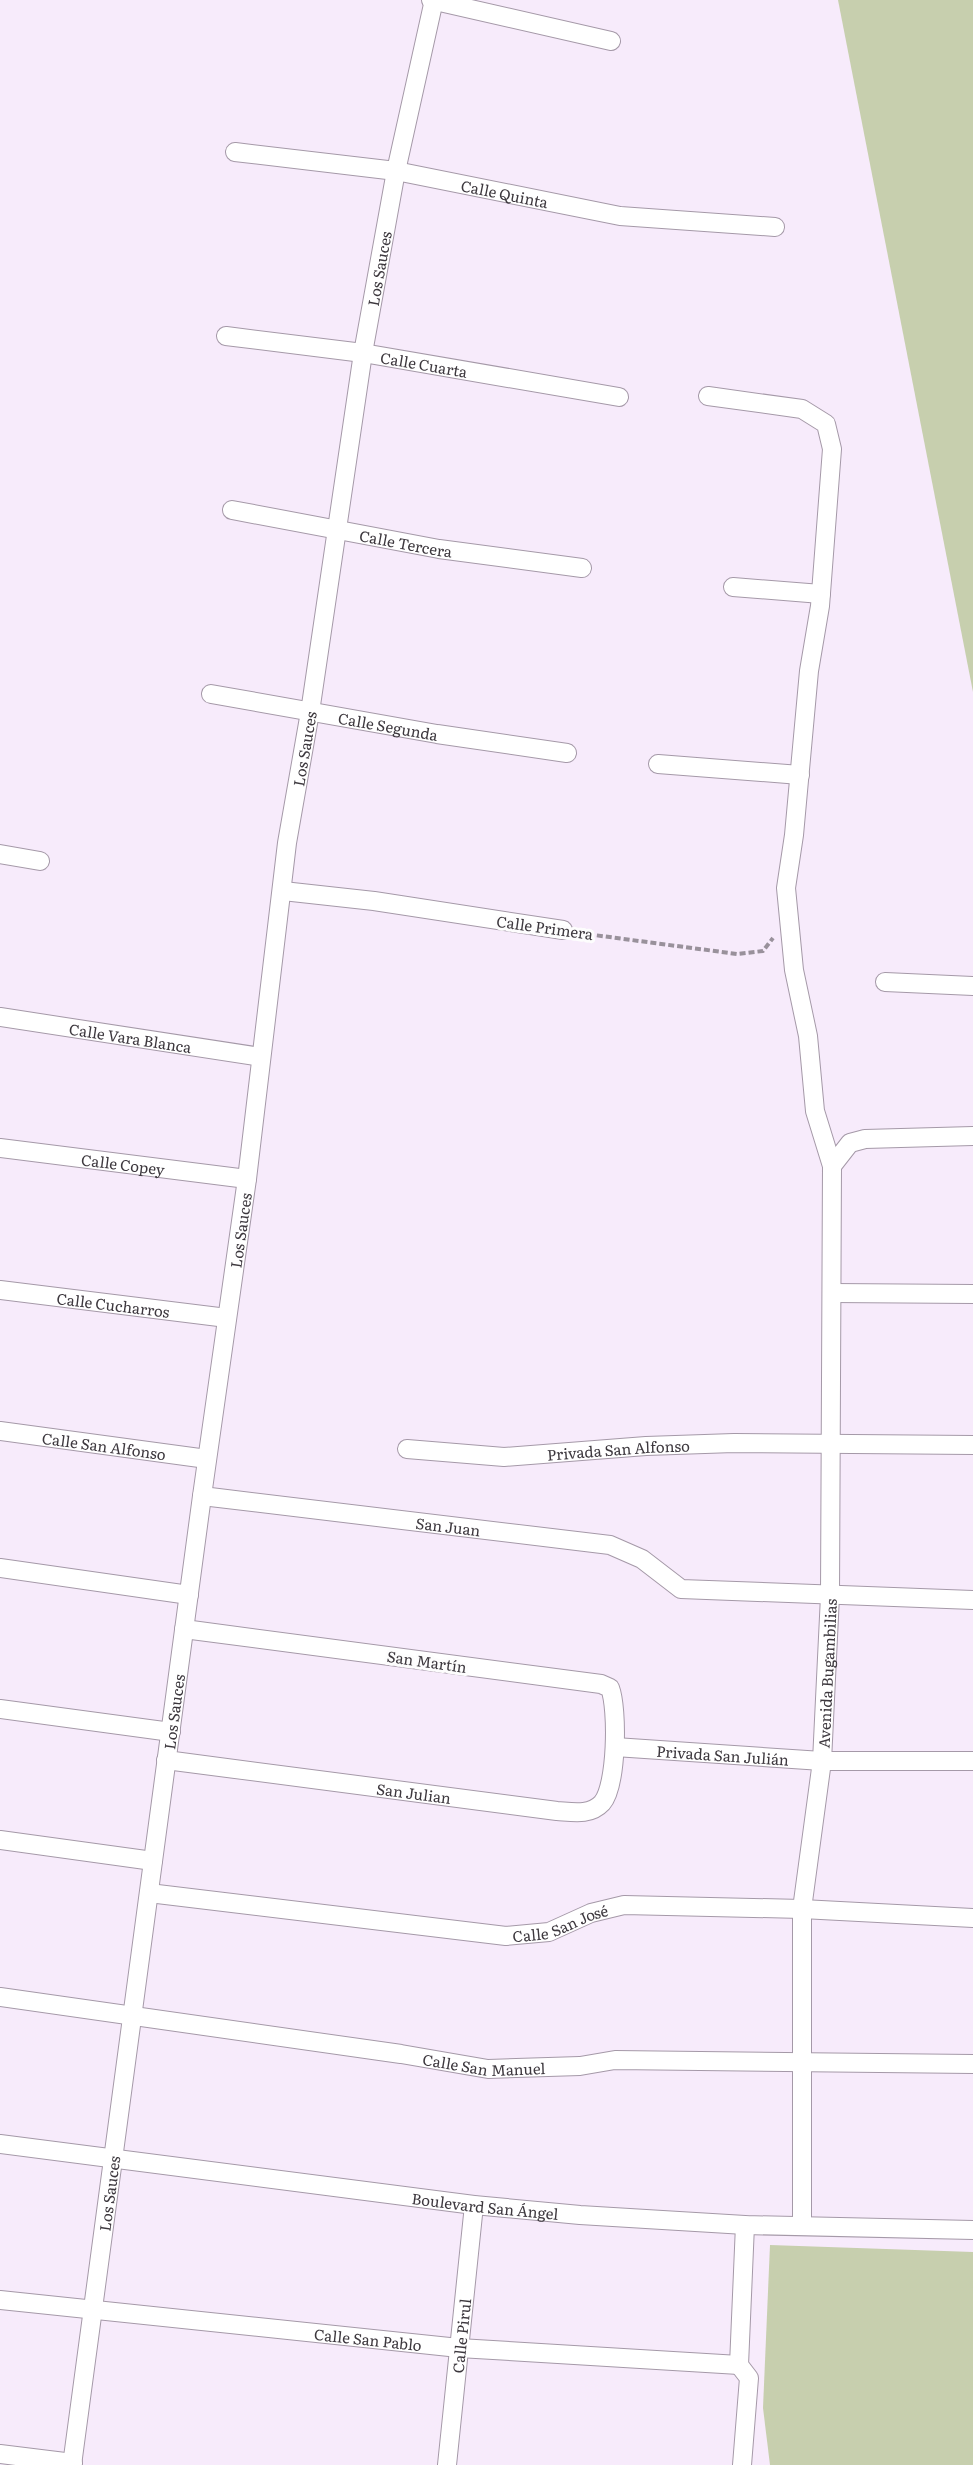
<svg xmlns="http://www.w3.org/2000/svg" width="973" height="2465" font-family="Literata,serif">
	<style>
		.green { fill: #c7cfae }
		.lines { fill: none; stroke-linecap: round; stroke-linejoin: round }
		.street-casing { stroke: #a599a8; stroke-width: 20 }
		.path { stroke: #99919b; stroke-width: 4; stroke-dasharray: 6 3; stroke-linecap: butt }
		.street { stroke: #fff; stroke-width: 18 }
		.labels { text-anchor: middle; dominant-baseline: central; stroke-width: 6; stroke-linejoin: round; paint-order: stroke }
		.street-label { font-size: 15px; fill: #3d383e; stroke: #fdfdfd }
	</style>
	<rect width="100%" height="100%" fill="#f7ebfb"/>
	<g class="green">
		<polygon points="838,0 973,0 973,692"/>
		<polygon points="770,2245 973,2252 973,2465 770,2465 763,2408"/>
	</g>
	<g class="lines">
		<defs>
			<g id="street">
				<polyline points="431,0 611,41"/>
				<path id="s1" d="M235 152 396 171 620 216 775 227"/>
				<path id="s2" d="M226 336 363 353 619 397"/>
				<polyline points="708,396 802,409 826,424 832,449 820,606 809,671 794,835 786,888 794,970 808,1036 815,1111 832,1166"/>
				<path id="s3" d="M232 510 439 549 582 568"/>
				<polyline points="733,587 821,594"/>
				<path id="s4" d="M211 694 437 734 567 753"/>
				<polyline points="658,764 800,775"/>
				<polyline points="0,854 40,861"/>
				<polyline points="283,891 374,901 563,930"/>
				<polyline points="885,982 973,986"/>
				<path id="s5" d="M0 1017 261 1057"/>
				<path id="s6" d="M0 1148 247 1179"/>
				<path id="s7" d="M0 1290 227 1318"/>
				<polyline points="832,1293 973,1294"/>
				<path id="s8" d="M0 1431 207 1459"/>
				<path id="s9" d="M407 1449 504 1457 646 1446 734 1443 973 1445"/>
				<path id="s10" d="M202 1496 610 1545 642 1559 681 1589 973 1600"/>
				<polyline points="0,1568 189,1595"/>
				<polyline points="0,1709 171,1732"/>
				<path id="s11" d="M615 1747 822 1761H973"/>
				<path id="s12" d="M166 1760 557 1811C572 1812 590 1816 602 1803 617 1786 618 1709 610 1688L601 1684 184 1629"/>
				<polyline points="0,1840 153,1861"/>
				<path id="s13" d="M149 1893 506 1936 549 1932 591 1913 624 1905 802 1909 973 1918"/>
				<path id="s14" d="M0 1997 401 2054 488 2069 580 2066 615 2060 973 2064"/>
				<path id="s15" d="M0 2144 474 2205 580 2215 745 2225 973 2230"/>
				<path id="s16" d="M802 2226V1909L822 1761 830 1596 832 1166 850 1143 865 1139 973 1136"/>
				<path id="s17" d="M0 2300 459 2348 739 2365"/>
				<polyline points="0,2454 73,2463"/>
				<path id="s18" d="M72 2465 202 1496 247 1179 287 843 310 712 363 353 396 171 434 0"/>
				<path id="s19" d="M447 2465 474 2205"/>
				<polyline points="742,2465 749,2378 739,2365 745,2225"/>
			</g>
		</defs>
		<use href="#street" class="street-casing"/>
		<polyline class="path" points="579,933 737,954 763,951 773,938"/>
		<use href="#street" class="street"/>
	</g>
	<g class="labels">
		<g class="street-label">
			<text stroke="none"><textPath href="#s1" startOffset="273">Calle Quinta</textPath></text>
			<text stroke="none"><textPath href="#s18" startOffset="2218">Los Sauces</textPath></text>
			<text stroke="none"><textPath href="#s2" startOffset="200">Calle Cuarta</textPath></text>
			<text stroke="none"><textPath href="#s3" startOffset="177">Calle Tercera</textPath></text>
			<text stroke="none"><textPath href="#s4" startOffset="180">Calle Segunda</textPath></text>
			<text stroke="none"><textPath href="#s18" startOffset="1732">Los Sauces</textPath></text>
			<text transform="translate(545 927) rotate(8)">Calle Primera</text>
			<text stroke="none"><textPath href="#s5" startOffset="132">Calle Vara Blanca</textPath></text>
			<text stroke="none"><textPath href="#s6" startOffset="124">Calle Copey</textPath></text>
			<text stroke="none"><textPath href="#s18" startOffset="1246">Los Sauces</textPath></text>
			<text stroke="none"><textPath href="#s7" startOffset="114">Calle Cucharros</textPath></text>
			<text stroke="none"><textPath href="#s8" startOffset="105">Calle San Alfonso</textPath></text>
			<text stroke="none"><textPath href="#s9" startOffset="212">Privada San Alfonso</textPath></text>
			<text stroke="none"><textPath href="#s10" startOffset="248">San Juan</textPath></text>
			<text transform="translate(427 1661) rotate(8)">San Martín</text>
			<text stroke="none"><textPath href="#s16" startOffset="554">Avenida Bugambilias</textPath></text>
			<text stroke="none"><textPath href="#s18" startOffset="760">Los Sauces</textPath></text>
			<text stroke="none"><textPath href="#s11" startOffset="108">Privada San Julián</textPath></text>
			<text stroke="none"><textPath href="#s12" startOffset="250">San Julian</textPath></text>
			<text stroke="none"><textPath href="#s13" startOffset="416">Calle San José</textPath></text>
			<text stroke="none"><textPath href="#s14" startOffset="489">Calle San Manuel</textPath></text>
			<text stroke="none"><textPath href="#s18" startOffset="274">Los Sauces</textPath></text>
			<text stroke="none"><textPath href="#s15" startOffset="489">Boulevard San Ángel</textPath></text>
			<text stroke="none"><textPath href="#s19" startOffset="130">Calle Pirul</textPath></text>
			<text stroke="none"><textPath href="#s17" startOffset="370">Calle San Pablo</textPath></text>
		</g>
	</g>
</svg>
